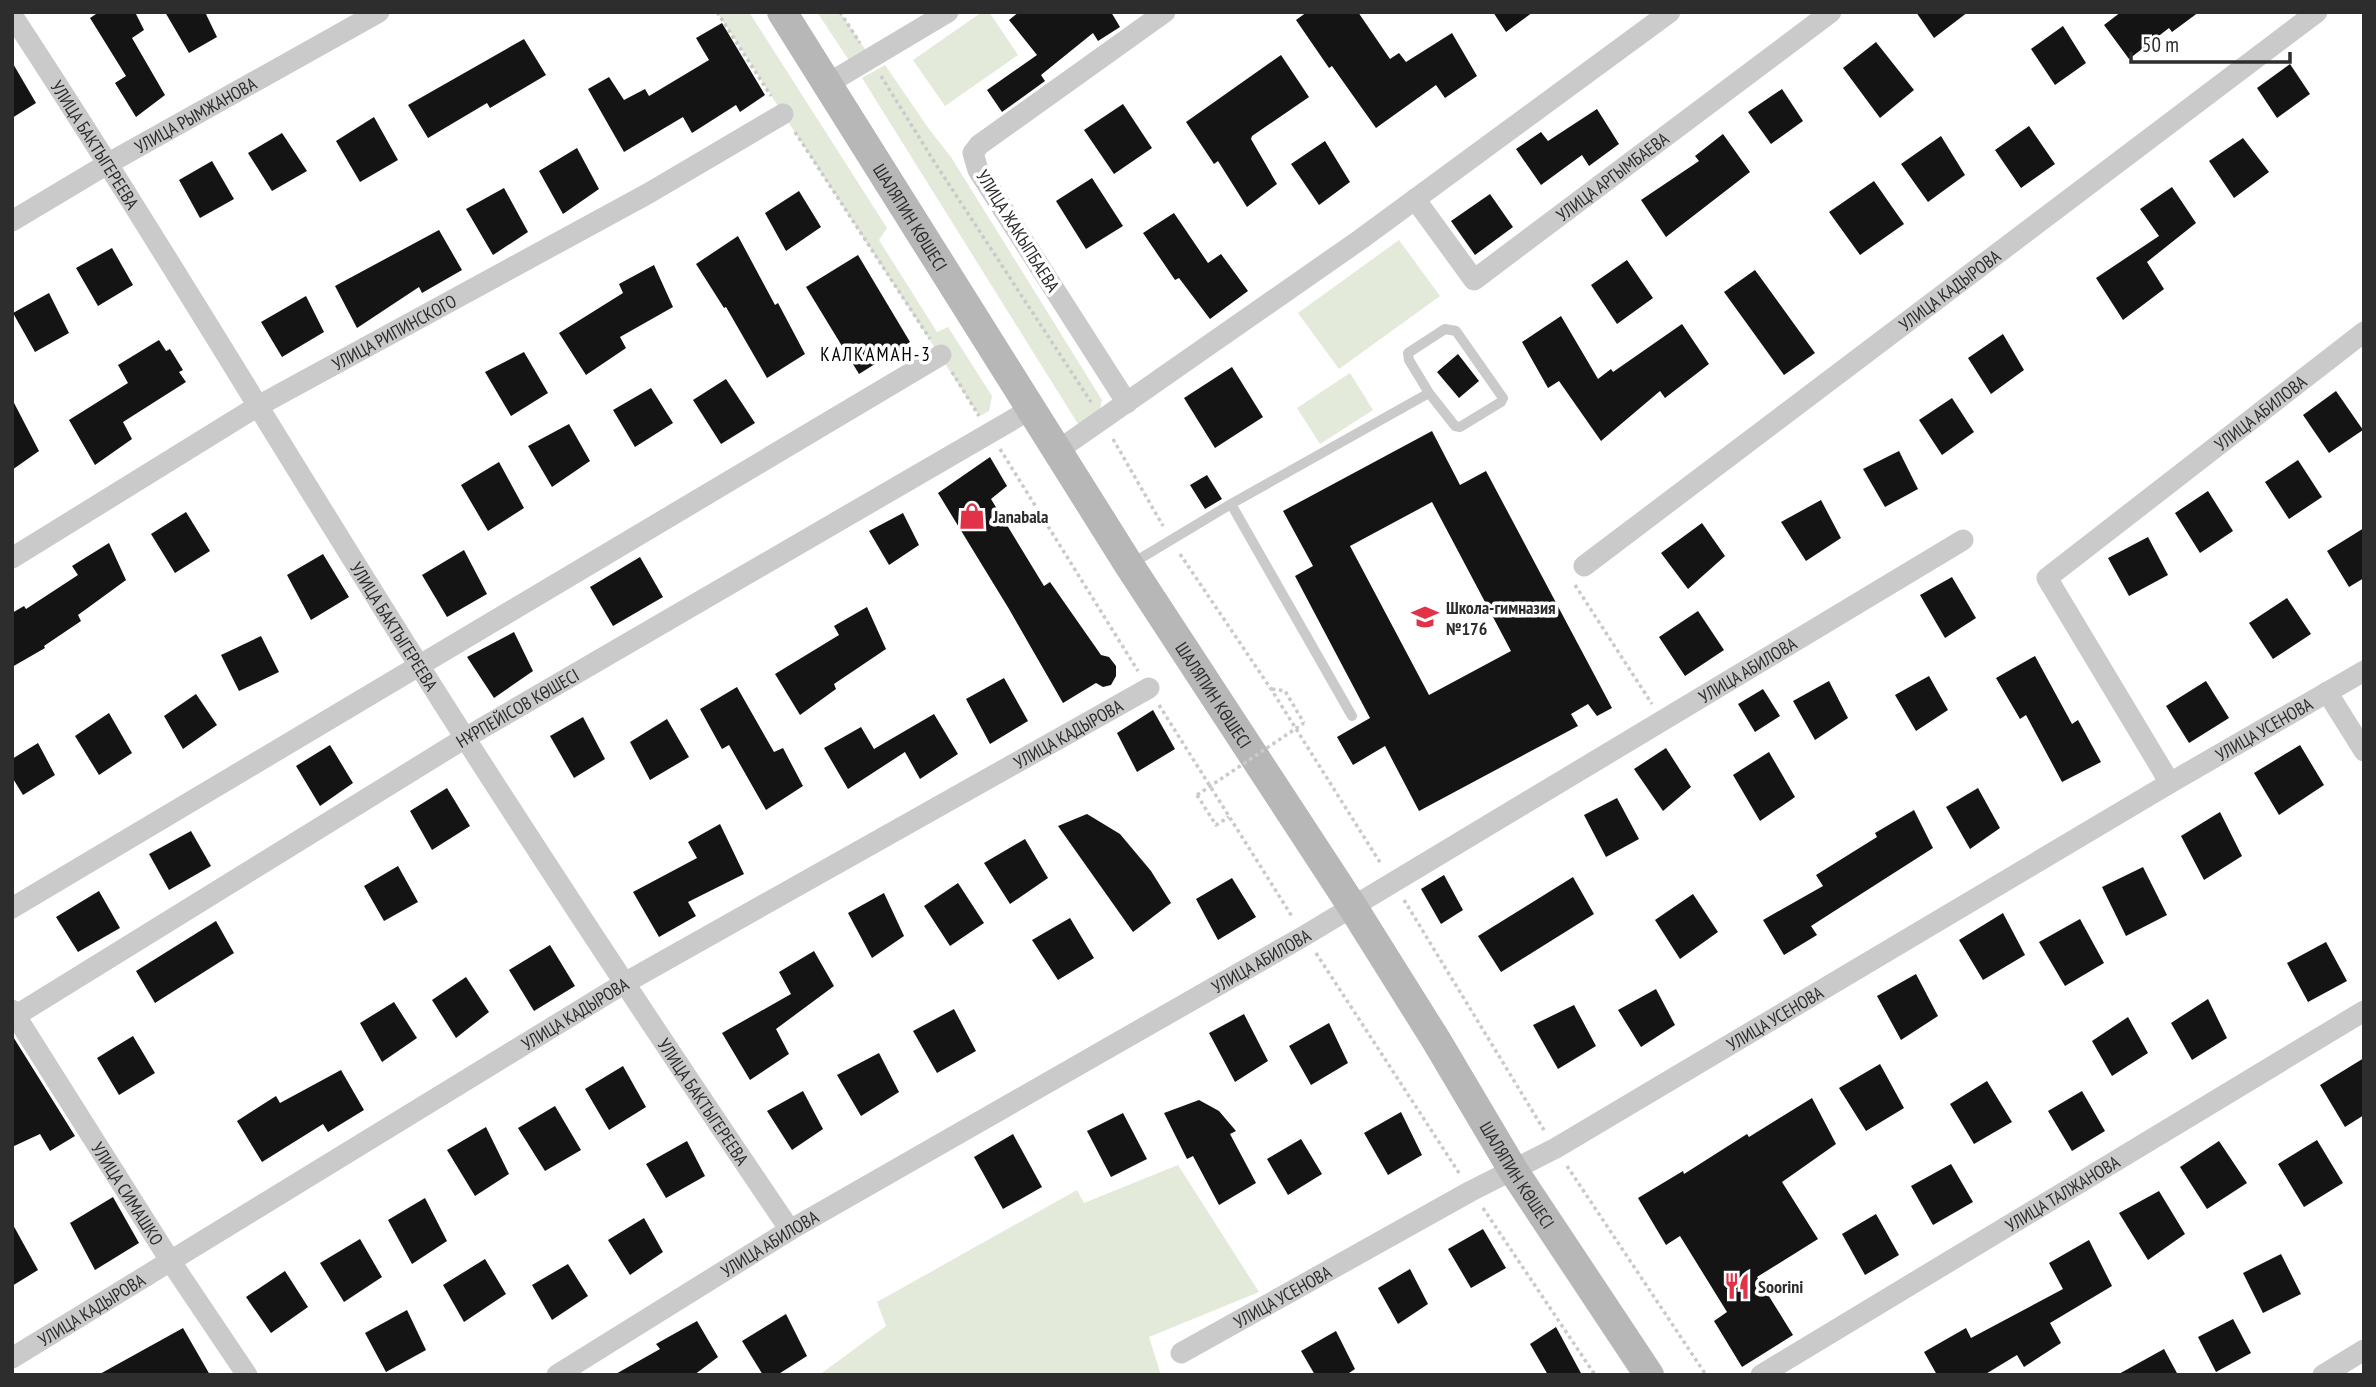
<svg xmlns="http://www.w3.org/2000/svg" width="2376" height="1387" font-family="'PT Sans Narrow',sans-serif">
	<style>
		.green { fill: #e3eada }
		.building { fill: #141414; fill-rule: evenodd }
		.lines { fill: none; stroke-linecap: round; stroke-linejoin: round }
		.path { stroke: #cacaca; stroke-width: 3.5; stroke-dasharray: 3.5 3.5; stroke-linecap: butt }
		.lane { stroke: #cacaca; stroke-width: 10 }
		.street { stroke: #cacaca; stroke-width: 21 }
		.secondary { stroke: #b7b7b7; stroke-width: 30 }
		.path-bridge { stroke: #cacaca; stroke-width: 3.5; stroke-dasharray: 3.5 3.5; stroke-linecap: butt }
		.labels { text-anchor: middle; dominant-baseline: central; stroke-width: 7; stroke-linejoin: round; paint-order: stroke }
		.street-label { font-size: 18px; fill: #2d2d2d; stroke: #fff }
		.poi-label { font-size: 18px; font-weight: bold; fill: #2d2d2d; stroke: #fff; text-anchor: start }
		.neighbourhood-label { font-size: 19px; letter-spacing: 2px; fill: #000; stroke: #fff }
	</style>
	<rect width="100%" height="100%" fill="#fff"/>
	<g class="green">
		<polygon points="717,12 749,12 887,228 879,240 937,332 948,327 992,396 989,411 979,416"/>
		<polygon points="817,12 840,12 871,58 854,68"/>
		<polygon points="982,12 989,12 1018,55 945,106 913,60"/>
		<polygon points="885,65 929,129 951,157 1102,400 1097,422 1083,432 862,78"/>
		<polygon points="1399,240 1440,296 1339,369 1298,313"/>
		<polygon points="1350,373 1373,410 1320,444 1297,408"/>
		<polygon points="1178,1165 1259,1292 1149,1337 1161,1375 819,1375 886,1326 877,1302 1077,1190 1084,1203"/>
	</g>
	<g class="building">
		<polygon points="99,12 135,12 144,30 132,38 165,95 136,117 115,83 126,76 90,18"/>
		<polygon points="165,12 205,12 217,37 189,53"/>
		<polygon points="1019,12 1111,12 1120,27 1098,41 1093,33 1041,75 1045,81 1002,112 987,90 1037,55 1009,20"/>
		<polygon points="1307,12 1358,12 1390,59 1399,53 1406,62 1452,33 1477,76 1445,98 1436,85 1376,128 1332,66 1329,68 1296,20"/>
		<polygon points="1493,12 1533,12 1506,32"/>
		<polygon points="1916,12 1968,12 1934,38"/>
		<polygon points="2121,12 2199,12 2172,32 2169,28 2129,59 2104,25"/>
		<polygon points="722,23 765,95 740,112 736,105 692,133 683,117 624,152 588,89 609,77 624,100 645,89 649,96 709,60 696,38"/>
		<polygon points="2063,26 2086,63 2055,85 2031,49"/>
		<polygon points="524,39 546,75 490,108 487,103 428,138 408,105"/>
		<polygon points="1876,42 1914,90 1880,118 1843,68"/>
		<polygon points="1281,55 1309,97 1252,136 1251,139 1277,184 1247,207 1218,161 1214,164 1186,122"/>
		<polygon points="12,62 36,103 12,118"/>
		<polygon points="2290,64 2310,94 2277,118 2257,88"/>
		<polygon points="1782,89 1803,121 1771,144 1748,112"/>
		<polygon points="1123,104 1152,148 1114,174 1084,130"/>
		<polygon points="1597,109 1619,144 1589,166 1582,155 1541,185 1516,149 1541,132 1548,141"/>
		<polygon points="374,117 398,160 360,182 336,141"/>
		<polygon points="2029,126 2055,164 2021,188 1995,150"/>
		<polygon points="282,133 307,171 272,191 248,153"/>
		<polygon points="1723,134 1750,172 1666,237 1641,200 1699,161 1695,156"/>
		<polygon points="1941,136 1965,175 1928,202 1901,164"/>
		<polygon points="2243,138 2269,172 2234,198 2209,161"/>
		<polygon points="1325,141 1350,182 1319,205 1291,164"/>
		<polygon points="577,148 599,189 563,214 539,171"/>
		<polygon points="212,161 234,199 200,218 179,180"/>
		<polygon points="1092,178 1123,226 1086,249 1056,201"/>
		<polygon points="1874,181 1904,224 1860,255 1829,212"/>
		<polygon points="2172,187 2196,223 2147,262 2164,289 2123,320 2096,278 2159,236 2140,209"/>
		<polygon points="504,188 528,232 493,255 466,209"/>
		<polygon points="799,191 821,227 786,251 765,213"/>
		<polygon points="1490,194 1513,227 1475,255 1451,221"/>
		<polygon points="1174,213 1208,263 1221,254 1248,291 1210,319 1179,278 1175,280 1143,233"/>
		<polygon points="439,230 462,270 422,293 419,287 357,328 335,286"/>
		<polygon points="738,236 775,305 778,303 805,354 767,378 726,307 724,308 696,264"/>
		<polygon points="112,248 133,285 98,306 76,268"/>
		<polygon points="858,255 910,342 859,374 806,287"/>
		<polygon points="1627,260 1653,298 1617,324 1591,285"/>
		<polygon points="654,265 673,307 620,337 626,348 586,375 559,333 623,293 619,284"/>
		<polygon points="1755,270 1815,353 1784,375 1724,292"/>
		<polygon points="49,293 69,333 35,352 13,313"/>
		<polygon points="306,296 324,332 282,357 261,322"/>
		<polygon points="1561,316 1598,379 1611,369 1613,372 1682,324 1709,364 1665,398 1660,391 1601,441 1559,381 1548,388 1522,342"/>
		<polygon points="2003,334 2024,370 1991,394 1968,358"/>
		<polygon points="159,340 166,351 170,349 183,370 179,372 186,382 123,422 132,439 95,465 69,420 128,383 118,365"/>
		<polygon points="524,352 548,393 511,416 485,372"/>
		<polygon points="1458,354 1479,381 1459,398 1437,372"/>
		<polygon points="1232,367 1263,417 1215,448 1184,398"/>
		<polygon points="726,379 755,423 721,444 693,400"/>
		<polygon points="651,388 673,423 635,447 613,410"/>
		<polygon points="2336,391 2363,430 2329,453 2303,415"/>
		<polygon points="1952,398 1974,432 1942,455 1919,420"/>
		<polygon points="12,399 39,451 12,470"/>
		<polygon points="569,424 590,461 552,487 528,446"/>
		<path d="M1432 431 1460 485 1486 471 1612 708 1597 716 1588 704 1571 714 1578 726 1419 811 1385 746 1353 765 1337 737 1370 718 1295 576 1313 566 1283 511ZM1432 502 1511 651 1429 695 1350 546Z"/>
		<polygon points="1899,451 1918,489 1885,507 1863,469"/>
		<polygon points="990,457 1007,486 991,499 1044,586 1050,582 1101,655 1109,657 1116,666 1116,676 1111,685 1103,687 1096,683 1063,703 1009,609 938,493"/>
		<polygon points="2298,460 2322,497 2289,519 2265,482"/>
		<polygon points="499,462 524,508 488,531 461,485"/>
		<polygon points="1207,475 1222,499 1205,509 1190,485"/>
		<polygon points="2208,491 2233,531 2200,553 2175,513"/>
		<polygon points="1821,500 1841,538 1806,561 1781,522"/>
		<polygon points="186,512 210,551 175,573 151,534"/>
		<polygon points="903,513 919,545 889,565 869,531"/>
		<polygon points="1702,523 1725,556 1688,589 1661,553"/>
		<polygon points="2364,528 2364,578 2349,587 2327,551"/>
		<polygon points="2148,537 2168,575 2129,596 2108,558"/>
		<polygon points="109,543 126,580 78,615 81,621 44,646 45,648 12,667 12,613 24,606 26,609 78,575 72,566"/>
		<polygon points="464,550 487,594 447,617 422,575"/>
		<polygon points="323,554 349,597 311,620 287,575"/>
		<polygon points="640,557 663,597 613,626 590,587"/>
		<polygon points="1952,577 1976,618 1945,638 1920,595"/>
		<polygon points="2287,598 2311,634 2273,659 2249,623"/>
		<polygon points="867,607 886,649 834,684 836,689 800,715 775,674 839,635 834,626"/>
		<polygon points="1698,611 1724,650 1685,676 1659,637"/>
		<polygon points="514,632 533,671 494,698 467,657"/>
		<polygon points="261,636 279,672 239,691 221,655"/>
		<polygon points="2035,656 2072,724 2078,720 2101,762 2062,782 2026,715 2020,719 1996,678"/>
		<polygon points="1929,676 1948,710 1916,731 1895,695"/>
		<polygon points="1004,678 1028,721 990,744 966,699"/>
		<polygon points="1829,681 1848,718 1815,740 1793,701"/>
		<polygon points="2206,681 2229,718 2189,743 2166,706"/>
		<polygon points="737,687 774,752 783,748 803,786 766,810 729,745 722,749 700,709"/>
		<polygon points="1763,689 1780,716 1755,732 1738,704"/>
		<polygon points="196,694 217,725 183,749 164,716"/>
		<polygon points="1153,710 1175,749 1137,772 1117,733"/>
		<polygon points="109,713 132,753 99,775 75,736"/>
		<polygon points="934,714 958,754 920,779 905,752 848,789 824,748 861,727 874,749"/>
		<polygon points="583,717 605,759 574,778 550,736"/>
		<polygon points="667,719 689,757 650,780 630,742"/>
		<polygon points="38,743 55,775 23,795 12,777 12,759"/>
		<polygon points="330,745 353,783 320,806 296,766"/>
		<polygon points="2300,745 2324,785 2279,815 2254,773"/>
		<polygon points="1666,748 1691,787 1663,811 1634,769"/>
		<polygon points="1769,752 1795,797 1760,821 1733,775"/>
		<polygon points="447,788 470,826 432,850 410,811"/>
		<polygon points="1978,788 2000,828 1970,849 1946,807"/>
		<polygon points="1617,798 1639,839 1606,857 1584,815"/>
		<polygon points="1914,810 1933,848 1811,926 1817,935 1784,955 1763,920 1823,886 1816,875 1877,837 1875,833"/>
		<polygon points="2220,812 2242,856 2204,880 2181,836"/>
		<polygon points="1087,814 1120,834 1151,871 1171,903 1133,932 1058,826"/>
		<polygon points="720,824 744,874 688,902 696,916 659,937 633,892 697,858 688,842"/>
		<polygon points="191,831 211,866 169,890 149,854"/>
		<polygon points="1025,839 1048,878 1010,904 984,863"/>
		<polygon points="398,866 418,902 384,921 364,886"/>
		<polygon points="2143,867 2167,915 2126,936 2102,887"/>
		<polygon points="1444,875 1463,910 1441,924 1421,889"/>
		<polygon points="1573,877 1594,914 1501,972 1478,936"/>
		<polygon points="1232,878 1256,917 1218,940 1196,899"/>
		<polygon points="958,883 984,923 950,946 924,906"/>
		<polygon points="99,891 120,928 78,952 56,917"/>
		<polygon points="884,893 904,936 872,958 848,913"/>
		<polygon points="1693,894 1718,932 1680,959 1655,920"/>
		<polygon points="2003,913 2025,955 1983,980 1959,940"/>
		<polygon points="1070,918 1094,958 1058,980 1032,940"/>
		<polygon points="2080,919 2104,963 2065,986 2039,942"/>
		<polygon points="216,921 234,953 155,1003 136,971"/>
		<polygon points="2326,942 2347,981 2308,1002 2287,963"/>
		<polygon points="550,945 575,986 534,1011 509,970"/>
		<polygon points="814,951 834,986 776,1029 789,1054 750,1080 722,1033 791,994 779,972"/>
		<polygon points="1916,974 1938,1016 1901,1040 1877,996"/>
		<polygon points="466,977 489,1012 456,1038 432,1000"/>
		<polygon points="1656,989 1675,1025 1641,1047 1618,1010"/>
		<polygon points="2208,999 2227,1038 2192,1060 2171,1023"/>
		<polygon points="394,1002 417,1038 382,1062 360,1023"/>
		<polygon points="1574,1005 1596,1046 1558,1069 1533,1025"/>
		<polygon points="954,1009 976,1051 937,1073 913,1031"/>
		<polygon points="1244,1014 1268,1061 1235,1082 1209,1033"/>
		<polygon points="2128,1017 2148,1053 2112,1076 2092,1041"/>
		<polygon points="1329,1023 1348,1063 1311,1085 1289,1046"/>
		<polygon points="12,1035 75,1136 50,1151 40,1134 12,1147"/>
		<polygon points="133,1036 155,1073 119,1095 97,1058"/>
		<polygon points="879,1053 899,1092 861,1116 837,1075"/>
		<polygon points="2364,1058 2364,1115 2345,1127 2320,1085"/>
		<polygon points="1880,1064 1904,1108 1866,1131 1839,1088"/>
		<polygon points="623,1066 646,1107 609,1130 585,1089"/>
		<polygon points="341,1070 364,1110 328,1132 323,1124 262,1162 237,1121 276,1096 280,1103"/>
		<polygon points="1987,1081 2012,1122 1974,1144 1950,1104"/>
		<polygon points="803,1091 823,1129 792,1150 767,1111"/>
		<polygon points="2082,1091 2105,1131 2072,1151 2048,1111"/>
		<polygon points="1812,1098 1836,1144 1782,1182 1818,1239 1757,1277 1793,1335 1742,1367 1714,1321 1727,1312 1680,1236 1666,1245 1638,1198 1683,1171 1684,1174 1747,1134 1749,1137"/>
		<polygon points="1199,1100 1219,1111 1236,1131 1230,1134 1256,1183 1219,1205 1193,1156 1187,1159 1164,1113"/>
		<polygon points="555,1106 581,1150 545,1171 518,1128"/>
		<polygon points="1401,1112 1422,1155 1388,1175 1364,1133"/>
		<polygon points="1123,1113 1147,1159 1111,1177 1087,1131"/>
		<polygon points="486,1127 509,1174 475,1196 447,1150"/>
		<polygon points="1013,1134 1042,1187 1003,1209 974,1157"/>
		<polygon points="1301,1139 1322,1174 1288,1195 1267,1159"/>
		<polygon points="2317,1140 2343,1183 2304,1207 2278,1164"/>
		<polygon points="687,1141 705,1176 666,1198 646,1164"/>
		<polygon points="2219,1141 2247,1183 2207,1209 2180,1167"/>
		<polygon points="1951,1164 1973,1202 1933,1225 1911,1186"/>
		<polygon points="2159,1191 2185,1234 2148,1260 2119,1213"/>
		<polygon points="113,1197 139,1243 95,1270 70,1223"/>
		<polygon points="425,1198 447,1241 412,1264 388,1220"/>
		<polygon points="1876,1214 1899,1255 1865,1275 1842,1234"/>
		<polygon points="644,1218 663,1252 630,1275 608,1240"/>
		<polygon points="12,1223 38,1270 12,1286"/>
		<polygon points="1483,1229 1506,1268 1471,1288 1448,1249"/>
		<polygon points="360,1239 382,1277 344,1302 320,1263"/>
		<polygon points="2089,1240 2112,1286 2050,1323 2061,1343 2024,1367 2017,1355 1984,1375 1937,1375 1924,1352 1966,1328 1971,1338 2063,1289 2049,1263"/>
		<polygon points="2281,1254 2301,1294 2263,1313 2243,1273"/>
		<polygon points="485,1259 506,1294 464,1322 443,1285"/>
		<polygon points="568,1264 588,1296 552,1320 532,1285"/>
		<polygon points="1410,1269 1428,1304 1398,1324 1378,1288"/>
		<polygon points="285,1271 308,1307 271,1333 246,1297"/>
		<polygon points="407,1310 426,1350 386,1372 365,1333"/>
		<polygon points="786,1314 807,1356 777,1375 763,1375 742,1341"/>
		<polygon points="2233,1319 2251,1353 2216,1372 2198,1337"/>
		<polygon points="697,1321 718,1357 694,1375 614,1375 660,1349 656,1344"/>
		<polygon points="1556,1327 1582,1375 1548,1375 1530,1344"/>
		<polygon points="183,1328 210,1375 98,1375"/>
		<polygon points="1336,1331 1355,1369 1346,1375 1315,1375 1301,1351"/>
		<polygon points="2164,1349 2178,1375 2117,1375"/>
	</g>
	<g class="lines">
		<g class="path">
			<polyline points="717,12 771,96"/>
			<polyline points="840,12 860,43"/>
			<polyline points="881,76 935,163 1091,402"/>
			<polyline points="795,132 930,339"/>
			<polyline points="952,372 979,416"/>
			<polyline points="1113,439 1163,526"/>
			<polyline points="1000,449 1138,671"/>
			<polyline points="1180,554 1271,689 1381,864"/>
			<polyline points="1575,585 1652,704"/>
			<polyline points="1272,689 1285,691 1304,723"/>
			<polyline points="1159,705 1293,918"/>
			<polyline points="1197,795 1216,825 1229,817"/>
			<polyline points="1404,900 1544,1130"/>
			<polyline points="1316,953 1461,1176"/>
			<polyline points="1567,1166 1706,1375"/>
			<polyline points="1483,1208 1595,1375"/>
		</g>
		<g class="lane">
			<polyline points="1231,504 1352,716"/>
			<polyline points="1131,564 1231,504 1429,393 1455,426 1460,427 1501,402 1503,398 1456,331 1445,329 1408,353 1409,360 1429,393"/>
		</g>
		<g class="street">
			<path id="s1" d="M12 15C153 230 283 450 420 667 540 857 664 1044 790 1230"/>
			<polyline points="829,83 948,12"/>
			<path id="s2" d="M1415 199 1474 280 1831 12"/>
			<path id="s3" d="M12 221 109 163 379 12"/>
			<polyline points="1127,403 978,170 973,153 979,145 1165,12"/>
			<polyline points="1057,451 1361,239 1670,12"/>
			<path id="s4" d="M12 558 258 406 649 193 783 114"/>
			<path id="s5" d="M1584 566 2317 12"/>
			<polyline points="2327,692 2364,751"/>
			<path id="s6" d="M2170 783 2047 578 2364 332"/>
			<polyline points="12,908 941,355"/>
			<path id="s7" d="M12 1010 171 1262 247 1375"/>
			<path id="s8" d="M12 1018 465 738 1031 409"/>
			<path id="s9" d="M1181 1353 1471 1191 1556 1148 2170 783 2364 671"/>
			<path id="s10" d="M12 1358 623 984 1149 688"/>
			<path id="s11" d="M557 1375 790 1230 1304 936 1963 540"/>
			<path id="s12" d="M1761 1375 2364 1011"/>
			<polyline points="2323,1375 2364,1350"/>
		</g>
		<path class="secondary" id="s13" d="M782 12 1129 565 1352 906 1436 1040 1513 1170 1649 1375"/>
		<polyline class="path-bridge" points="1197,795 1304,723"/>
	</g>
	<defs>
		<symbol id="shop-bare" viewBox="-9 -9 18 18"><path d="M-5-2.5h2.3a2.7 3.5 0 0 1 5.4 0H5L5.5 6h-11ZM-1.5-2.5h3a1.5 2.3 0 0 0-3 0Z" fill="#e13248" stroke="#fff" stroke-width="2.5" paint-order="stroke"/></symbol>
		<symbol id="school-bare" viewBox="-9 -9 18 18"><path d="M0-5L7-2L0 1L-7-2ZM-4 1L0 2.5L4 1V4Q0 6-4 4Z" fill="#e13248" stroke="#fff" stroke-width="2.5" paint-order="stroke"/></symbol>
		<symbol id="restaurant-bare" viewBox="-9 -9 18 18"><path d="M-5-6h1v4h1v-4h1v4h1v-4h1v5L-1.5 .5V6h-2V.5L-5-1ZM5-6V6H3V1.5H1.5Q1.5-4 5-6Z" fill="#e13248" stroke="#fff" stroke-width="2.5" paint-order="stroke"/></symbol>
	</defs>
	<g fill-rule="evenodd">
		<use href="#shop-bare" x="953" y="497" width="38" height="38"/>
		<use href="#school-bare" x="1406" y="598" width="38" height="38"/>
		<use href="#restaurant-bare" x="1718" y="1267" width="38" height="38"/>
	</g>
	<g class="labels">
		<g class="street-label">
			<text stroke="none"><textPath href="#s3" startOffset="212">УЛИЦА РЫМЖАНОВА</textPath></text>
			<text stroke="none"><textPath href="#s1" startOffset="154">УЛИЦА БАКТЫГЕРЕЕВА</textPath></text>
			<text stroke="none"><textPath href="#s2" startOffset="273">УЛИЦА АРГЫМБАЕВА</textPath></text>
			<text stroke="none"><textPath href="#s13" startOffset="242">ШАЛЯПИН КӨШЕСІ</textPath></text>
			<text transform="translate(1018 231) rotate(58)">УЛИЦА ЖАКЫПБАЕВА</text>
			<text stroke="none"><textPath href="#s5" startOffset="458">УЛИЦА КАДЫРОВА</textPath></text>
			<text stroke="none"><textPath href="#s4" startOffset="444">УЛИЦА РИПИНСКОГО</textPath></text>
			<text stroke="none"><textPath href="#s6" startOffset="509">УЛИЦА АБИЛОВА</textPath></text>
			<text stroke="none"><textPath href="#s1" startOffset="721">УЛИЦА БАКТЫГЕРЕЕВА</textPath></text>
			<text stroke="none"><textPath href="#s11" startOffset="1384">УЛИЦА АБИЛОВА</textPath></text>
			<text stroke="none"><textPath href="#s13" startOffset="808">ШАЛЯПИН КӨШЕСІ</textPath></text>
			<text stroke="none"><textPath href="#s8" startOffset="593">НҰРПЕЙІСОВ КӨШЕСІ</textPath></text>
			<text stroke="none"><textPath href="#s9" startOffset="1250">УЛИЦА УСЕНОВА</textPath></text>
			<text stroke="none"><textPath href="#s10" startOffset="1227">УЛИЦА КАДЫРОВА</textPath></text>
			<text stroke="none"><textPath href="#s11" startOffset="817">УЛИЦА АБИЛОВА</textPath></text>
			<text stroke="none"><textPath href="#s10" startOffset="660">УЛИЦА КАДЫРОВА</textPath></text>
			<text stroke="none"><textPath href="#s9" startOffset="682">УЛИЦА УСЕНОВА</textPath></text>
			<text stroke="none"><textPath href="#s1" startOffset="1288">УЛИЦА БАКТЫГЕРЕЕВА</textPath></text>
			<text stroke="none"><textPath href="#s13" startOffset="1376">ШАЛЯПИН КӨШЕСІ</textPath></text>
			<text stroke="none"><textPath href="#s7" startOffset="217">УЛИЦА СИМАШКО</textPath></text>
			<text stroke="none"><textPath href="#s12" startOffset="352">УЛИЦА ТАЛЖАНОВА</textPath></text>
			<text stroke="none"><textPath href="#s11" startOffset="250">УЛИЦА АБИЛОВА</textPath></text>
			<text stroke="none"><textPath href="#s9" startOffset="116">УЛИЦА УСЕНОВА</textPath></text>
			<text stroke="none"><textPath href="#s10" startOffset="93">УЛИЦА КАДЫРОВА</textPath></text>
		</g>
		<g class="poi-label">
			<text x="993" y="516">Janabala</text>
			<text x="1446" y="607">Школа-гимназия<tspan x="1446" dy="21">№176</tspan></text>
			<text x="1758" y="1286">Soorini</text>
		</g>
		<g class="neighbourhood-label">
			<text x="876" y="354">КАЛКАМАН-3</text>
		</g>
	</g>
	<rect width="2376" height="1387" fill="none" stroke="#2d2d2d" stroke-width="28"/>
	<path d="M2131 52v10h159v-10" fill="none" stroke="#2d2d2d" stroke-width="3.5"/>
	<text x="2142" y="52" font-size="21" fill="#2d2d2d" stroke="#ffffff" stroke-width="5" paint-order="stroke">50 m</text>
</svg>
